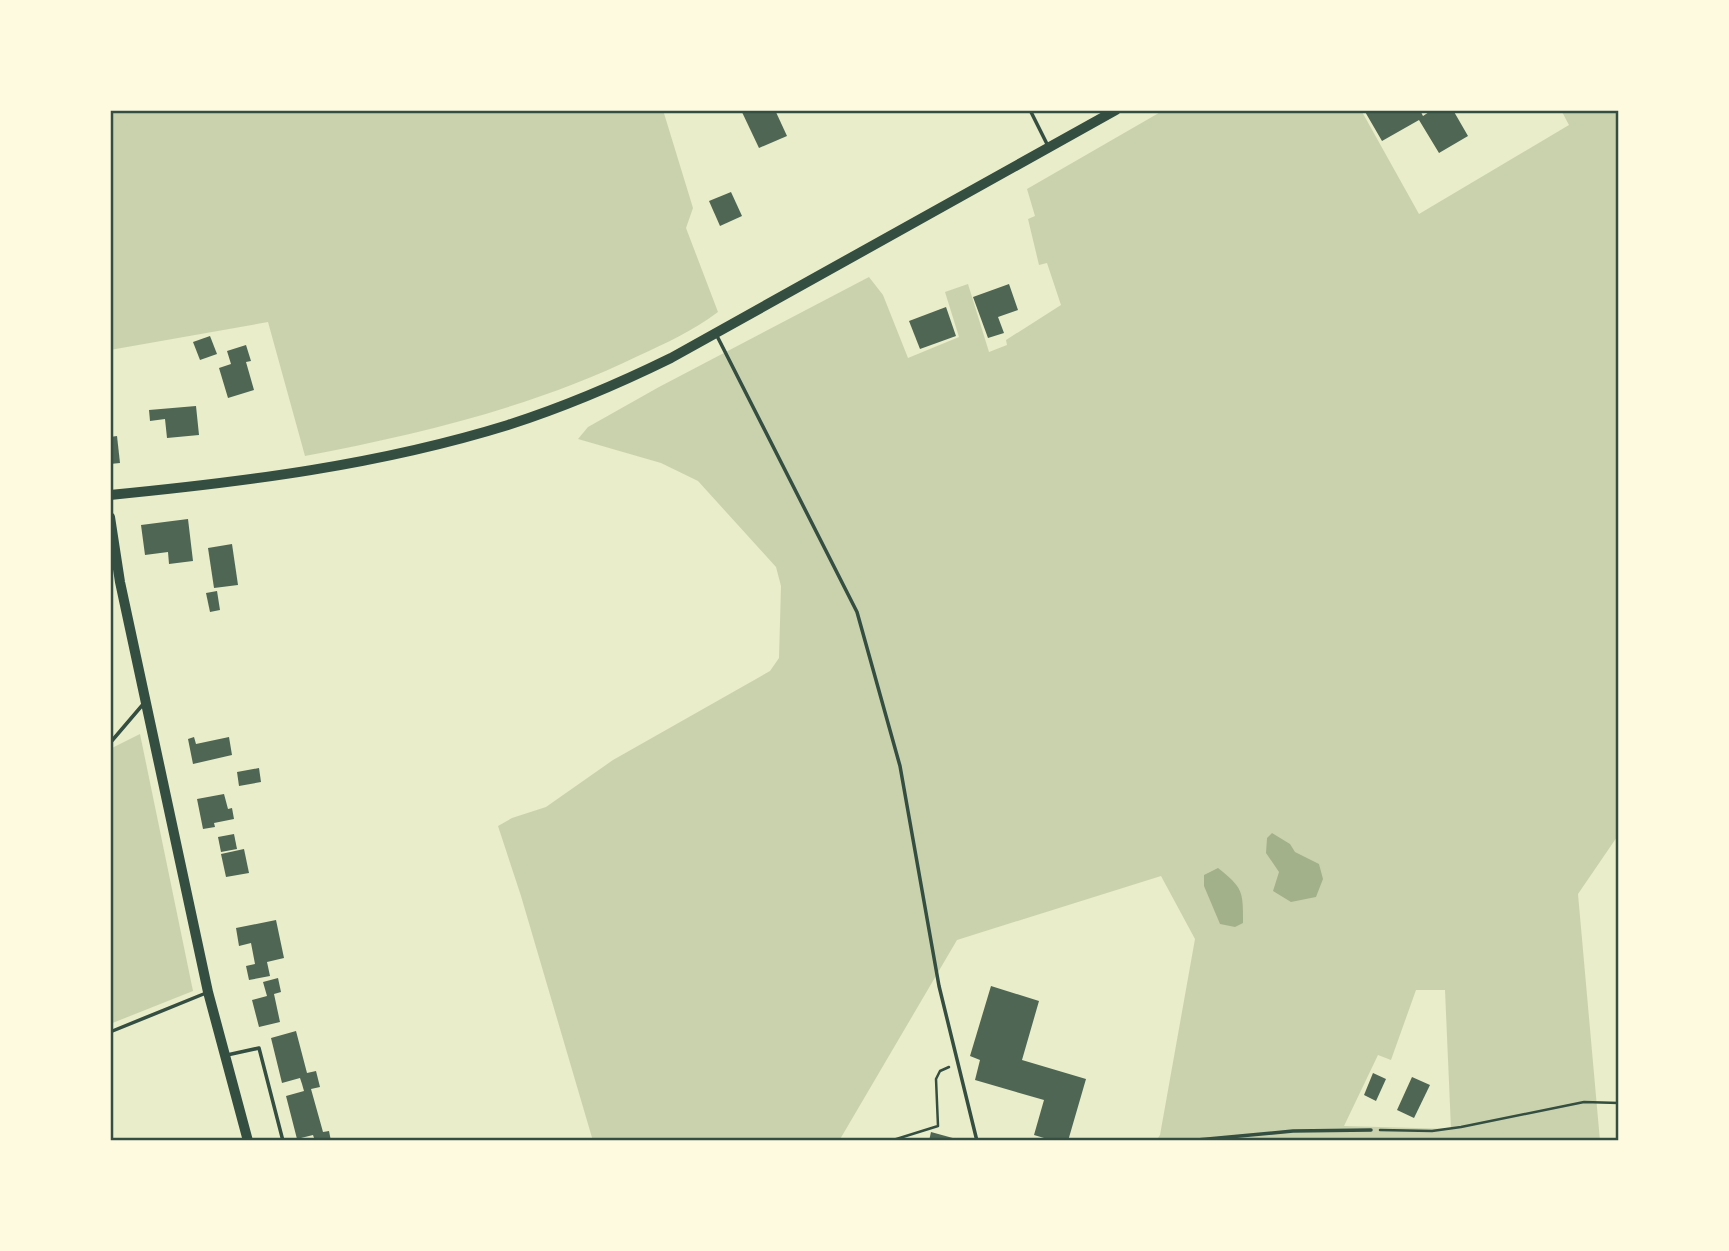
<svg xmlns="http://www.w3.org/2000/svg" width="1729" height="1251" font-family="Bitter,serif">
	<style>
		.green { fill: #cad2ad; fill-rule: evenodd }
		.water { fill: #a3b18a }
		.building { fill: #4f6655 }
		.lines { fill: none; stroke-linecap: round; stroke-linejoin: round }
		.path { stroke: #344e41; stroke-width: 2.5 }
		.service { stroke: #344e41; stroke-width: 3.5 }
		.tertiary { stroke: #344e41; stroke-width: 10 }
		.neatline { fill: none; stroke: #344e41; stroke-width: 2.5 }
	</style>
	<rect width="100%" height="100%" fill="#e9edc9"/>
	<g class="green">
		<path d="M110 110H663L693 208 686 228 718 312C693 331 666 343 638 356 533 407 420 434 305 456L268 322 110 350Z"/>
		<path d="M1164 110H1361L1419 214 1569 125 1561 110H1619V834L1578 894 1600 1141H1156L1160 1135 1195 939 1161 876 957 940 839 1141H593L521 896 498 826 512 818 546 807 613 760 770 671 779 658 781 586 776 567 698 481 661 463 578 439 588 427 659 387 869 277 883 295 908 358 959 337 945 292 968 284 989 352 1007 345 1006 340 1061 305 1047 263 1039 265 1028 219 1035 216 1027 189ZM1416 990H1445L1451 1129 1344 1126 1378 1055 1391 1060Z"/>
		<polygon points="140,734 193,991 110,1024 110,749"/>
	</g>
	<g class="water">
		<polygon points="1272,833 1290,844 1295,852 1319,864 1323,879 1316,897 1291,902 1273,891 1279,872 1266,853 1267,838"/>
		<path d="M1218 868C1243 888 1243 891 1243 923L1235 927 1220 924 1204 886V875Z"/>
	</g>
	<g class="building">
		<polygon points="741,110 775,110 787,136 759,148"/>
		<polygon points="1364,110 1420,110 1423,116 1432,110 1453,110 1468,136 1439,153 1419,120 1382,141"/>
		<polygon points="731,192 742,216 720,226 709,201"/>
		<polygon points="1009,284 1018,310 998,317 1004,333 988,338 973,297"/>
		<polygon points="946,307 956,336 920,349 909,321"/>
		<polygon points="210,336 217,354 200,360 193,342"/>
		<polygon points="246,345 251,361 246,362 254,390 228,398 219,368 231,364 227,351"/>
		<polygon points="196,406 199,435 167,438 165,419 150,421 149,410"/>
		<polygon points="117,436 120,463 110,464 110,437"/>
		<polygon points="188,519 193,561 169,564 168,552 145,555 141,525"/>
		<polygon points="232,544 238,585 214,588 208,548"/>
		<polygon points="217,591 220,610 210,612 206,593"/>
		<polygon points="194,737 196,744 229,737 232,755 193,764 188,739"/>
		<polygon points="259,768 261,782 239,786 237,772"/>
		<polygon points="224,794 228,809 232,808 234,819 214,823 215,827 203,829 197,799"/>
		<polygon points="234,834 237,849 221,852 218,837"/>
		<polygon points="244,849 249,873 226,877 221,854"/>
		<polygon points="276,920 284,958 267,962 270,976 249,980 246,966 255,964 251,943 239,946 236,928"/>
		<polygon points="278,978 281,992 274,994 280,1022 259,1027 252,1000 267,996 263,982"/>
		<polygon points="991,986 1039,1001 1022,1060 1086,1079 1068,1141 1054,1141 1034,1135 1044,1100 975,1080 980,1060 970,1056"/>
		<polygon points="296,1031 307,1073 316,1071 320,1087 311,1089 323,1132 329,1131 331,1141 315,1141 313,1135 297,1139 286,1096 304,1091 302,1084 300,1078 282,1083 271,1038"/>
		<polygon points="1373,1073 1386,1079 1376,1101 1364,1095"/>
		<polygon points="1412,1077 1430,1085 1414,1118 1397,1110"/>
		<polygon points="931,1132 960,1140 960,1141 929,1141"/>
	</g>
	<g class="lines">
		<g class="path">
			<polyline points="1380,1130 1432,1131 1461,1127 1584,1102 1619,1103"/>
			<polyline points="890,1141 938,1126 936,1079 940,1071 949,1067"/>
		</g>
		<g class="service">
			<polyline points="1030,110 1048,146"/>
			<polyline points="716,334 857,612 900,766 939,986 977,1141"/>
			<polyline points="110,743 145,702"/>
			<polyline points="110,1032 206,993"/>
			<polyline points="227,1055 259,1048 283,1141"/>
			<polyline points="1186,1141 1293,1131 1371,1130"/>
		</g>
		<g class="tertiary">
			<path d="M110 495C244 482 379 465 508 425 564 407 618 384 671 358L1116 110"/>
			<polyline points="110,517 120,582 208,992 248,1141"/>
		</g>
	</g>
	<rect width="1729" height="1251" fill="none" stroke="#fefae0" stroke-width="224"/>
	<rect x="112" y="112" width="1505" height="1027" class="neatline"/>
</svg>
